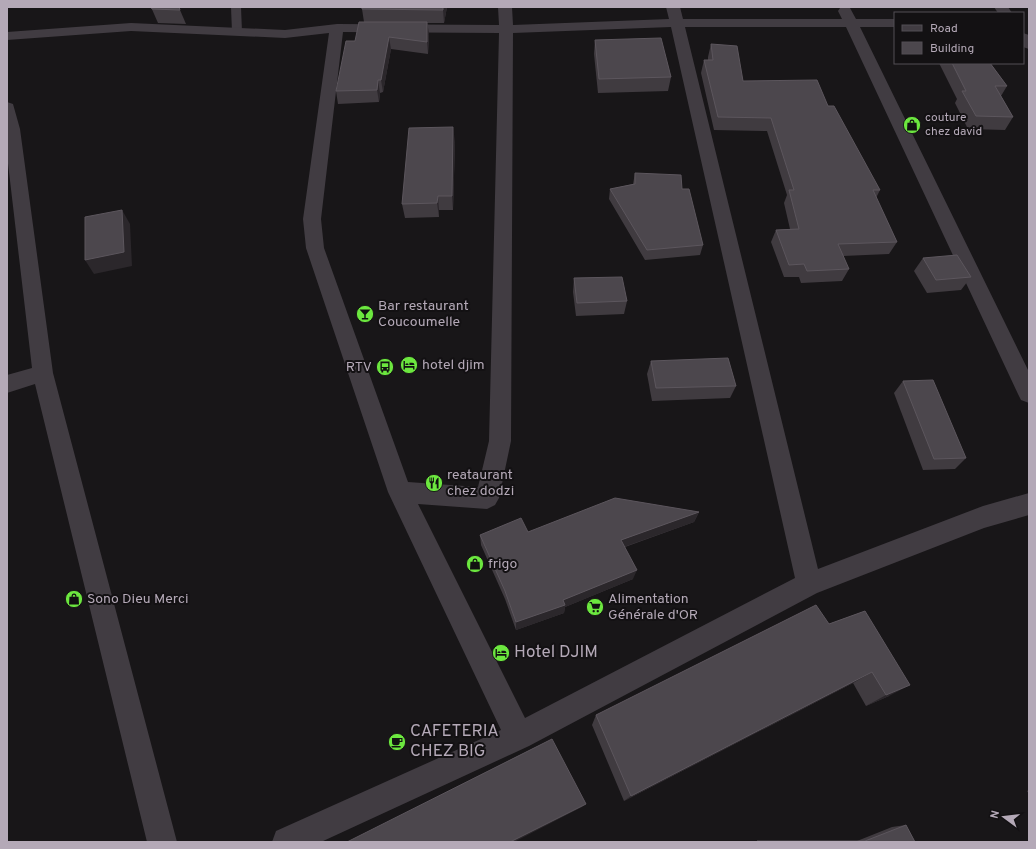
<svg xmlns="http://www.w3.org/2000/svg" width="1036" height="849" font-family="Overpass,sans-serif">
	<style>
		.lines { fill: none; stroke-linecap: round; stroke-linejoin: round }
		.lane { fill: #413c42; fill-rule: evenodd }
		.street { fill: #413c42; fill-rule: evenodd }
		.wall { fill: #403b40 }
		.shaded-wall { fill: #2b272b }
		.building { fill: #4c474d; stroke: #5c565d }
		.labels { text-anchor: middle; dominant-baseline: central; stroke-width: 4; stroke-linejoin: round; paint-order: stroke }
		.far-poi-label { font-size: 12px; fill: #b4a9b7; stroke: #131113; text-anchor: start }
		.poi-label { font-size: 14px; fill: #b4a9b7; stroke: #131113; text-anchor: start }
		.near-poi-label { font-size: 17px; fill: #b4a9b7; stroke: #131113; text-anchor: start }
	</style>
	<rect width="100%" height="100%" fill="#181618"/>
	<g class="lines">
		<polygon class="lane" points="231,7 241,7 242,32 241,34 237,35 232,32"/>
		<g class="street">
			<path d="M498 7H512L513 25 669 19 666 7H680L683 19H842L838 11 840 8H850L856 19H895V27H860L1029 372V403L1021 400 1018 394 846 27H685L818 569 983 506 1029 493V515L984 528 817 593 529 746 321 842H272L276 831 501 730 388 492 306 248 303 219 329 33 285 38 131 31 7 40V32L131 23 285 30 337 24 499 25ZM671 27 795 578 525 718 418 504 487 509 495 505 499 498 511 441 513 33ZM343 32 499 33 489 441 478 487 408 482 324 248 321 219Z"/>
			<polygon points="994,7 1008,7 1012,13 998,13"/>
			<polygon points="1023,33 1029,35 1029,49 1023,47"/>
			<polygon points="7,102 13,104 20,129 53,373 177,842 147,842 35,384 7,393 7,375 32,368 7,155"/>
		</g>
	</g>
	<g class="wall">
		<polygon points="151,7 180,10 186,24 158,23"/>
		<polygon points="362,7 447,7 444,23 427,23 429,34 428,54 391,49 383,92 380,93 379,102 338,104 336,91 355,41 364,22 362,9"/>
		<polygon points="595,40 671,77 668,91 598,93 594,54"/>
		<polygon points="711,44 743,81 828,106 880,190 876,198 897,242 889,254 843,256 849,269 842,281 801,283 799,277 784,277 771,242 776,230 790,229 784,203 787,195 767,131 714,130 701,73 704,60 708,60 708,57"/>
		<polygon points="939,63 990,63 1007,86 1001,96 1013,117 1005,130 968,129 955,103 957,99"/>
		<polygon points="455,142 453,210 439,210 439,217 405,218 402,204"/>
		<polygon points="635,173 682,189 703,245 700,255 645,260 609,199 610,189 633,184"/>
		<polygon points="923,258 971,277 961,290 927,293 914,271"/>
		<polygon points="574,278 627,301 624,314 576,316 573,292"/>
		<polygon points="651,361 736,386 730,398 652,401 647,374"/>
		<polygon points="903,381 966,458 955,469 923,470 894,393"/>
		<polygon points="699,512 694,522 625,547 633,579 565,607 564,613 516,630 505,599 481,545 480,535 528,532"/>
		<polygon points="865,611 889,696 866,706 853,683 624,801 592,725 596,715 829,624"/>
		<polygon points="1029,790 1029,794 1027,791"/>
		<polygon points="906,825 915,842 750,842 757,841 857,841 892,827"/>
	</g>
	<g class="shaded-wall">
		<polygon points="443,7 447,7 444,23 443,10"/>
		<polygon points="427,22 429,34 428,54 427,42"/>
		<polygon points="389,37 391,49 383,92 381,80"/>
		<polygon points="378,80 380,93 379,102 377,90"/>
		<polygon points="453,127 455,142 453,210 452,196"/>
		<polygon points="438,196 439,210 439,217 437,203"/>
		<polygon points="122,210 130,224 132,266 94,274 85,260"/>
		<polygon points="699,512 694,522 618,549 621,540"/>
		<polygon points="637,570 633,579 565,607 564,613 516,630 516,622 563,600"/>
		<polygon points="872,672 853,683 624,801 631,796"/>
		<polygon points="910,685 889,696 866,706 886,695"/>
		<polygon points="586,804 582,807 514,842 510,842"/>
	</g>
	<g class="building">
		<polygon points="151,7 179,7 180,10 152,9"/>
		<polygon points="362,7 443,7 443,10 362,9"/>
		<polygon points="359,22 427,22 427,42 389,37 381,80 378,80 377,90 336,91 346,41 355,41"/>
		<polygon points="661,38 671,77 599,79 595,40"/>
		<polygon points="711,44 737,46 743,81 817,80 828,106 834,106 880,190 873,190 897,242 838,244 849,269 807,271 804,264 789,265 776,230 799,229 789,190 794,190 771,118 718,117 704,60 713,60"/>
		<polygon points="952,63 990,63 1007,86 995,86 1013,117 976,116 962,91 966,91"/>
		<polygon points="453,127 452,196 438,196 437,203 402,204 409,128"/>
		<polygon points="635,173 681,175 682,189 689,189 703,245 647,250 610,189 635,184"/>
		<polygon points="122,210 124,252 85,260 85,217"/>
		<polygon points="957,255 971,277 936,280 923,258"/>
		<polygon points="622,277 627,301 577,303 574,278"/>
		<polygon points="728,358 736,386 656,388 651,361"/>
		<polygon points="933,380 966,458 934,459 903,381"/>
		<polygon points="615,498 699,512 621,540 637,570 563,600 565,605 516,622 505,591 480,535 521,518 528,532"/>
		<polygon points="816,605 829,624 865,611 910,685 886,695 872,672 631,796 596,715"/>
		<polygon points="552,739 586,804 510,842 347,842"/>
		<polygon points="906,825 915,842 757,842 757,841 865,841"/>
	</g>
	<defs>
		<symbol id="shop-disc" viewBox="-11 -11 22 22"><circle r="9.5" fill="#6ce73f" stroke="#131113"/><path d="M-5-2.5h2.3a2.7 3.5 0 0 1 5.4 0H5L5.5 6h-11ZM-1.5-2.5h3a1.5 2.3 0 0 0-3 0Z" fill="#111"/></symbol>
		<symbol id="bar-disc" viewBox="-11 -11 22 22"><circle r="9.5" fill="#6ce73f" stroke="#131113"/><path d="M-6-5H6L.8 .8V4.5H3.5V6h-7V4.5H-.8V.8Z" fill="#111"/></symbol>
		<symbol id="hotel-disc" viewBox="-11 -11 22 22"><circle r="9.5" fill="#6ce73f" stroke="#131113"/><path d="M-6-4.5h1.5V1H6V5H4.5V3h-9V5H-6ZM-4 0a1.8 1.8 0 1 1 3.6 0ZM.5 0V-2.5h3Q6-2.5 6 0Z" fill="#111"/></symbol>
		<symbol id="bus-disc" viewBox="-11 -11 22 22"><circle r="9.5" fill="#6ce73f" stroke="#131113"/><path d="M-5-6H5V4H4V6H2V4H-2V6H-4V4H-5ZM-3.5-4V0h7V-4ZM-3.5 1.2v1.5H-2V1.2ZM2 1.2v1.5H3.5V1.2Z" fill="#111"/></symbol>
		<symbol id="restaurant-disc" viewBox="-11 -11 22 22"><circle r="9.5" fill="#6ce73f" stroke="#131113"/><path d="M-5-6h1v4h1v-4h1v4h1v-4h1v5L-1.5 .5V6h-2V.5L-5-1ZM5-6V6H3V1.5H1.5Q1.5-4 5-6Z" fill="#111"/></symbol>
		<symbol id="supermarket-disc" viewBox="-11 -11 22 22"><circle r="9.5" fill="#6ce73f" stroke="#131113"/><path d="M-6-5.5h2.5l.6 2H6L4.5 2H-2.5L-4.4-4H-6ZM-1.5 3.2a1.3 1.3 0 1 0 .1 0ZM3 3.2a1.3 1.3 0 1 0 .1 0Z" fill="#111"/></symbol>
		<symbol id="cafe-disc" viewBox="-11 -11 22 22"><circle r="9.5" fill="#6ce73f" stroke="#131113"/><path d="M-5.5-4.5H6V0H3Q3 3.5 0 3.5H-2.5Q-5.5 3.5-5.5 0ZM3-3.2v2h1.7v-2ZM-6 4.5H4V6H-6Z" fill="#111"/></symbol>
	</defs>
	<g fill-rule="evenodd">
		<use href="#shop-disc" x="902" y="115" width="20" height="20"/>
		<use href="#bar-disc" x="355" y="304" width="20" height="20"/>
		<use href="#hotel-disc" x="399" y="355" width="20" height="20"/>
		<use href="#bus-disc" x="375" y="357" width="20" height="20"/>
		<use href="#restaurant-disc" x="424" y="473" width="20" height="20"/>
		<use href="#shop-disc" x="465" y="554" width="20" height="20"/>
		<use href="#shop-disc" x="64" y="589" width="20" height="20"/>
		<use href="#supermarket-disc" x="585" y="597" width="20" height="20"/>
		<use href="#hotel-disc" x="491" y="643" width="20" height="20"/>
		<use href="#cafe-disc" x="387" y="732" width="20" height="20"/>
	</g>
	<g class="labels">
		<g class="far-poi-label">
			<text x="925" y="118">couture<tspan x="925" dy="14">chez david</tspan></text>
		</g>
		<g class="poi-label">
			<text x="378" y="306">Bar restaurant<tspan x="378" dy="16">Coucoumelle</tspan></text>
			<text x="422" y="365">hotel djim</text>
			<text x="372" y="367" text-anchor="end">RTV</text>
			<text x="447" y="475">reataurant<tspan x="447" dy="16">chez dodzi</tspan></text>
			<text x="488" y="564">frigo</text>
			<text x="87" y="599">Sono Dieu Merci</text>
			<text x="608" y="599">Alimentation<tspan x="608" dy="16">Générale d'OR</tspan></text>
		</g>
		<g class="near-poi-label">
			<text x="514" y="653">Hotel DJIM</text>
			<text x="410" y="732">CAFETERIA<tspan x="410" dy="20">CHEZ BIG</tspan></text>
		</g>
	</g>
	<rect width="1036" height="849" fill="none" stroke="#b4a9b7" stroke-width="16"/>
	<rect x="894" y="12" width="130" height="52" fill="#131113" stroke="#534e55"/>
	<rect x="902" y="25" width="20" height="6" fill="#413c42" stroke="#534e55"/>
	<text x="930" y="32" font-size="12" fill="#b4a9b7">Road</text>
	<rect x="902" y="42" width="20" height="12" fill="#4c474d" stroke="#534e55"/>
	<text x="930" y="52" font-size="12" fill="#b4a9b7">Building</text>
	<g transform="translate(1004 817) rotate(285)" stroke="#131113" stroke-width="3" paint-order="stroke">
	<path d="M0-3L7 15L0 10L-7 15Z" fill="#b4a9b7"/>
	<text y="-6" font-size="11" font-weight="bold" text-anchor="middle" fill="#b4a9b7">N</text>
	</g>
</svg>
